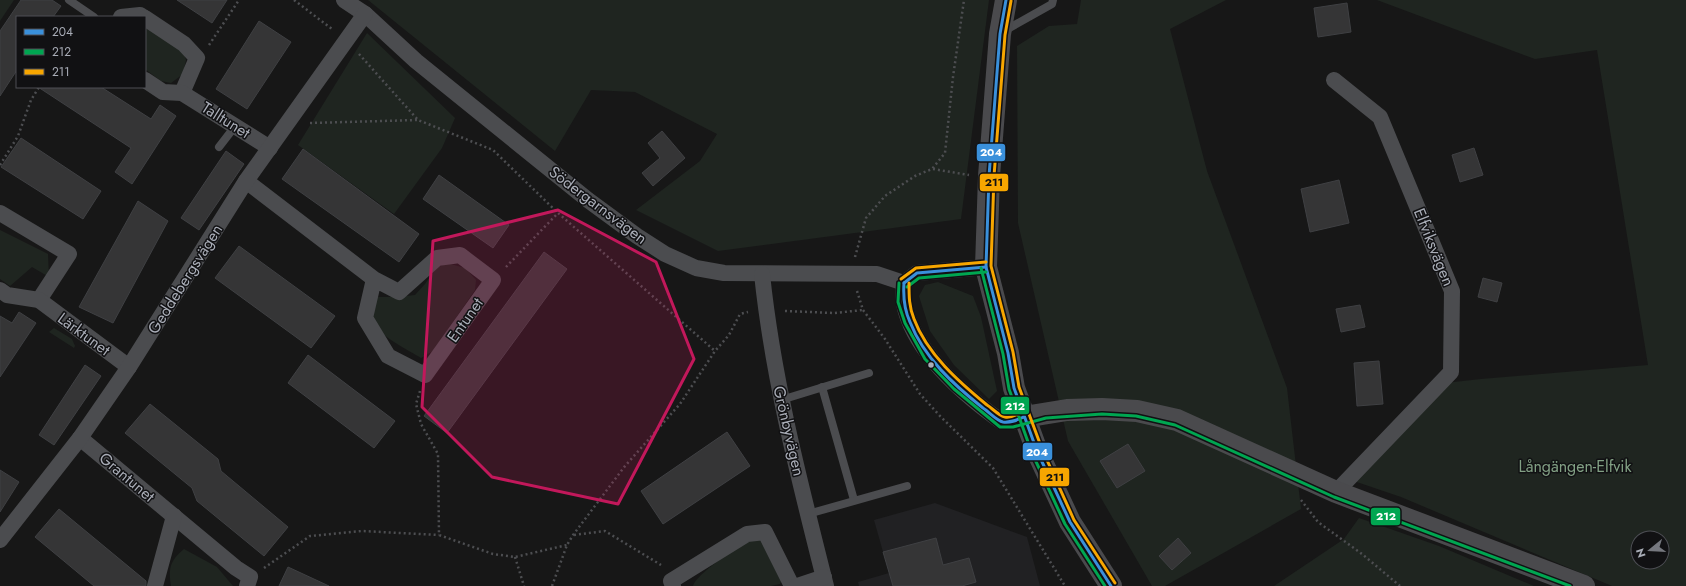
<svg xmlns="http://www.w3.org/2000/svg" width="1686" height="586" font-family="Jost,sans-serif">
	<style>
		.built { fill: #212123 }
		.green { fill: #1f2520; fill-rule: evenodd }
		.building { fill: #353536; stroke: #3f4043 }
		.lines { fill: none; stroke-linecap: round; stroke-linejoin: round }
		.path { stroke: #4d4e51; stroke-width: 2.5; stroke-dasharray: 2 3; stroke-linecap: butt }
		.lane { stroke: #4b4c4f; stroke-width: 8 }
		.street { stroke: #4b4c4f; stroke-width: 16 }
		.secondary { stroke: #4a4a4d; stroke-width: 22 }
		.bus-1-casing { stroke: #111113; stroke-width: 6 }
		.bus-2-casing { stroke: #111113; stroke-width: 6 }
		.bus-3-casing { stroke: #111113; stroke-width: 6 }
		.bus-1 { stroke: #3a90db; stroke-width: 3 }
		.bus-2 { stroke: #00a651; stroke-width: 3 }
		.bus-3 { stroke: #f7a600; stroke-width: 3 }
		.marked { fill: #c2185b; fill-opacity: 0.2; stroke: #c2185b; stroke-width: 3; stroke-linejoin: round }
		.bus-dot { fill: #a9adb7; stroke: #111113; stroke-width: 1.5 }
		.labels { text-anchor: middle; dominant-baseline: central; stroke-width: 3; stroke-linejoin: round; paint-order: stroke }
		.street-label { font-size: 16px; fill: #a9adb7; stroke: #111113 }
		.park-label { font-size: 16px; fill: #82a084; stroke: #111113 }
		.line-badge { stroke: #111113; stroke-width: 1.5 }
		.badge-label { font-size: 11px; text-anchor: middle; font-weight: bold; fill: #fff }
		.pale-badge-label { font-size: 11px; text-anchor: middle; font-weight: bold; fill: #111 }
	</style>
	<rect width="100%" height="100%" fill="#171717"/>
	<polygon class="built" points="935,503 1027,537 1040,586 859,586 858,582 889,573 874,520"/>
	<g class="green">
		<polygon points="0,0 14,0 0,21"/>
		<polygon points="368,0 989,0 961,219 718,251 636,210 700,161 717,134 635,92 591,90 555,151"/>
		<polygon points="1081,0 1226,0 1170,29 1207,171 1287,388 1301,509 1165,586 1152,586 1068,441 1018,223 1017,46 1049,26 1077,24"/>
		<path d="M1377 0H1686V586H1612L1401 497 1342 477 1436 384 1481 379 1648 365 1597 50 1535 59ZM1638 538H1662V562H1638Z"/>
		<polygon points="145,24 184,51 186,60 183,74 171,83 161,81 145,69"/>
		<polygon points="367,33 455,118 442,148 394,214 298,145"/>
		<polygon points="0,230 48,254 49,277 32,267 10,286 0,279"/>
		<path d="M447 263 465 268 476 280 475 290 433 351 421 358C410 351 380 336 375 325 371 316 374 305 376 297H396L415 295 425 284 436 268Z"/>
		<polygon points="938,282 973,296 981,317 997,391 989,399 954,365 930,331 919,296 925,285"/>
		<polygon points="54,328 72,339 75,346 74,348 49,332"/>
		<polygon points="1359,518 1439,546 1534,586 1274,586 1344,539"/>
		<path d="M762 539 782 579 780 584 771 586H693C696 574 737 547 749 541 753 539 758 540 762 539Z"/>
		<path d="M184 549 217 567 233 586H171C168 568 170 561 184 549Z"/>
	</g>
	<g class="building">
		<polygon points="21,0 52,0 61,6 53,17 17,17 17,70 0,96 0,31"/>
		<polygon points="177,0 227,0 212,23"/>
		<polygon points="1347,3 1351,32 1318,37 1314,8"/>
		<polygon points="259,21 291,42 247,109 216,89"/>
		<polygon points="38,87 101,87 151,119 160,105 176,116 132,184 115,172 131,148"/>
		<polygon points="662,131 685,158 653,186 642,173 660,158 648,143"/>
		<polygon points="21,138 101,191 83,219 1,167"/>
		<polygon points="1474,148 1483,175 1460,182 1452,155"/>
		<polygon points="303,149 419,234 399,262 282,179"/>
		<polygon points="226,151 244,164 199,230 181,218"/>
		<polygon points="439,175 509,225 493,248 423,199"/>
		<polygon points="1339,180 1349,223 1310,232 1301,189"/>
		<polygon points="138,201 168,221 113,323 79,307"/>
		<polygon points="239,246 335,316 311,348 215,278"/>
		<polygon points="544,252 567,269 447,433 424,416"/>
		<polygon points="1483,278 1502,283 1497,302 1478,297"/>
		<polygon points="1360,305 1365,327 1341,332 1336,309"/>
		<polygon points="19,312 36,323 0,377 0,316 12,323"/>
		<polygon points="308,355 395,421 374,448 288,383"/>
		<polygon points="1379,361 1383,404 1357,406 1354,363"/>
		<polygon points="85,365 101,376 54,445 39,435"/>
		<polygon points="150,404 218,459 221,471 288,527 264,556 197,501 192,488 125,433"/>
		<polygon points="727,432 750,466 663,524 641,491"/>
		<polygon points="1128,444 1145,471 1117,488 1100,461"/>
		<polygon points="0,470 19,482 0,512"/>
		<polygon points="59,509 146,581 146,586 94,586 35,537"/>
		<polygon points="936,538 943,565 969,558 976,582 962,586 893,586 883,552"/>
		<polygon points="1178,538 1191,553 1172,570 1159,556"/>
		<polygon points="288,567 329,586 279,586"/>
	</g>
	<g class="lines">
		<g class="path">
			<polyline points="294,0 332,29"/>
			<polyline points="209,45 239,0"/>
			<polyline points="359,54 418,120 493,150 558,213 715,351"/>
			<polyline points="310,123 418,120"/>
			<polyline points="0,165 18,136 31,100 39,87"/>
			<polyline points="933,169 969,175"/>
			<polyline points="855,257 866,218 885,196 915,176 932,169 945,153 953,77 964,0"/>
			<polyline points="506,267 558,213"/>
			<polyline points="857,291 863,310 885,339 920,394 940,416 993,468 1065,586"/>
			<polyline points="785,311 834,313 863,310"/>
			<polyline points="420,391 416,404 421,424 438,454 439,535 493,554 515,557 567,545"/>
			<polyline points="1301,500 1318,522 1362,554 1400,586"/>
			<polyline points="574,535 605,531 661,565"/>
			<polyline points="515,557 524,586"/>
			<polyline points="264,568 310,536 362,531 439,535"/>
			<polyline points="552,586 567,545 573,535 625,466 680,404 715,351 729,335 740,314 748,312"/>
		</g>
		<g class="lane">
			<polyline points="69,0 94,17"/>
			<polyline points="1004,31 1052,4 1053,0"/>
			<polyline points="219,147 236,125"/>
			<polyline points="822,387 854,500"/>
			<polyline points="781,400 869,373"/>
			<polyline points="808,514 907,486"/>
		</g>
		<g class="street">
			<polyline points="344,0 365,14 416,61 588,200 637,236 665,254 696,268 724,273 877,274 904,283"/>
			<polyline points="121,17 140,15 143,17"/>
			<polyline points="145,18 184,44 197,58 182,93"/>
			<polyline points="145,80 163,92 182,93 270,148"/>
			<polyline points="1334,80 1380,117 1452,291 1451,372 1336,492"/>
			<polyline points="246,181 374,279 365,318 388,356 425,375 493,280 460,255 437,258 399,292 374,279"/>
			<polyline points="0,213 69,254 39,300"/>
			<path d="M762 274C773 380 800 483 826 586"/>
			<path d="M904 283C904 290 902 298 904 304 914 353 964 395 1002 422H1012L1024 417"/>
			<polyline points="904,283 917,273 986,267"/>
			<polyline points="0,290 7,295 39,300 129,367"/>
			<polyline points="80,438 236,568 250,577 247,586"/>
			<polyline points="0,540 80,438 129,367 246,181 365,14"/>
			<polyline points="155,586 174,516"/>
			<polyline points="673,586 671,581 747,534 765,532 792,586"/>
			<polyline points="797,586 824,577"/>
		</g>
		<g class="secondary">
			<polyline points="1006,0 1000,34 989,176 986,267 1008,353 1014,388 1037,451 1070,522 1111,586"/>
			<polyline points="1024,417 1067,410 1102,409 1137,411 1177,420 1336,492 1584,586"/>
		</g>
		<defs>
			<g id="bus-1">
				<polyline points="1006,0 1000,34 989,176 986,267 1008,353 1014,388 1037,451 1070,522 1111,586"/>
				<path d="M904 283C903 297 904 309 910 322 924 358 954 385 983 408 989 412 997 421 1003 422 1011 423 1017 420 1024 417"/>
				<polyline points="904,283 917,273 986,267"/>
			</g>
			<g id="bus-2">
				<polyline points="981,268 1003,354 1009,389 1032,453 1065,524 1105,586"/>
				<polyline points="899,283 898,302 905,323 925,359 954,389 1000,427 1013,427 1046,418 1102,414 1136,416 1175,425 1334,497 1570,586"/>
				<polyline points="907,287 919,278 986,272"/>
			</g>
			<g id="bus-3">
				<polyline points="1011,1 1005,35 994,176 991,266 1013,352 1019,387 1042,449 1074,520 1115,583"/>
				<polyline points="901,279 916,268 986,262"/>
				<path d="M909 283C909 296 909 307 914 319 927 354 959 382 987 405 992 408 999 416 1005 417 1011 418 1017 415 1022 412"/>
			</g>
		</defs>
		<use href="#bus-1" class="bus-1-casing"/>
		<use href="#bus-2" class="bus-2-casing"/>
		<use href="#bus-3" class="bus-3-casing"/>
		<use href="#bus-1" class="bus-1"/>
		<use href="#bus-2" class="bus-2"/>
		<use href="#bus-3" class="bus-3"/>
	</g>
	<path class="marked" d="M558 210 656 262 694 359 618 504 492 477 422 407 433 241Z"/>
	<circle class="bus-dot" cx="931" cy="365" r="3.5"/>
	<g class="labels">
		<g class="street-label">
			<text transform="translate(226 120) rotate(32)">Talltunet</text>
			<text transform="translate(598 205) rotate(37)">Södergarnsvägen</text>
			<text transform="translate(1434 247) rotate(68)">Elfviksvägen</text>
			<text transform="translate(185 279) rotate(-58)">Geddebergsvägen</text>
			<text transform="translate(465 320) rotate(-55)">Entunet</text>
			<text transform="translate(84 334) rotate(36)">Lärktunet</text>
			<text transform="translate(789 431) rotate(77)">Grönbyvägen</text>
			<text transform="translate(127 477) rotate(40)">Grantunet</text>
		</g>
		<g class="park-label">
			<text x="1575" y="466">Långängen-Elfvik</text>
		</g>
	</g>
	<g class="line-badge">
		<rect x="976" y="143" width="30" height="19" rx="4" fill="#3a90db"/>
		<rect x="979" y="173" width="30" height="19" rx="4" fill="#f7a600"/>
		<rect x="1000" y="396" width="30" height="19" rx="4" fill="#00a651"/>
		<rect x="1022" y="442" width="31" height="19" rx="4" fill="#3a90db"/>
		<rect x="1039" y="467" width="31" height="20" rx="4" fill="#f7a600"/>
		<rect x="1370" y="507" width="31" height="19" rx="4" fill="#00a651"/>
	</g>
	<g class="badge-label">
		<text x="991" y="156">204</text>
		<text x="1015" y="410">212</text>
		<text x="1037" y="456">204</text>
		<text x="1386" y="520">212</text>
	</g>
	<g class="pale-badge-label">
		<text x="994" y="186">211</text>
		<text x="1055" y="481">211</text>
	</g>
	<rect x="16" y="16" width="130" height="72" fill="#111113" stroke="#4e4f55"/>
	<rect x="24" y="29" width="20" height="6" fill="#3a90db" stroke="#4e4f55"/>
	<text x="52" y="36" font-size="12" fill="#a9adb7">204</text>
	<rect x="24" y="49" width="20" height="6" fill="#00a651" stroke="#4e4f55"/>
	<text x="52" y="56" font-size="12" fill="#a9adb7">212</text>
	<rect x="24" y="69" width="20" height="6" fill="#f7a600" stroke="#4e4f55"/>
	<text x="52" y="76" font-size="12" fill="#a9adb7">211</text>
	<g transform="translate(1650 550) rotate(252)"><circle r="19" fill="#111113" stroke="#4e4f55"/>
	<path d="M0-3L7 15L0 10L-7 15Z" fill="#76787f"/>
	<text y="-6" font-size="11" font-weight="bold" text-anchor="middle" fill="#a9adb7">N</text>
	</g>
</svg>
